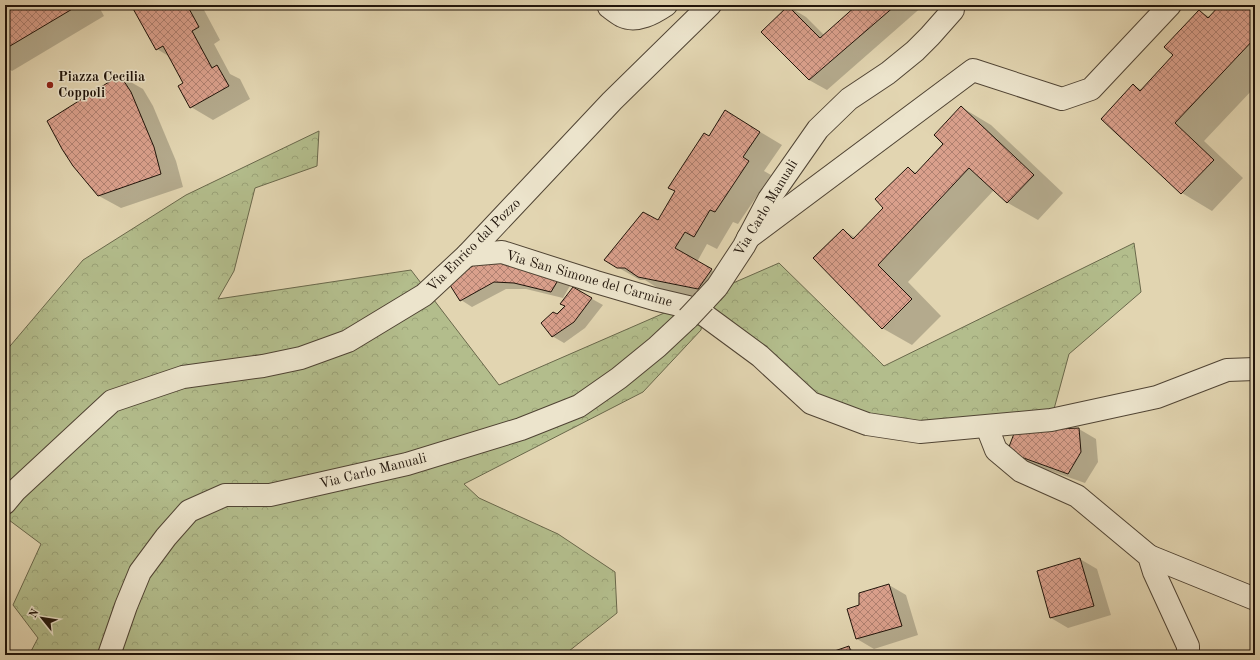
<svg xmlns="http://www.w3.org/2000/svg" width="1260" height="660" font-family="'Old Standard TT',serif">
	<style>
		.forest { fill: url(#forest-crowns); stroke: #6a684b }
		.shadow { fill: #0003 }
		.building { fill: url(#building-cross-hatch); stroke: #20140a }
		.lines { fill: none; stroke-linecap: round; stroke-linejoin: round }
		.minor-casing { stroke: #504434; stroke-width: 24 }
		.minor { stroke: #ece4cc; stroke-width: 22 }
		.minor-bridge-casing { stroke: #504434; stroke-width: 24; stroke-linecap: butt }
		.minor-bridge { stroke: #ece4cc; stroke-width: 22 }
		.poi-dot { fill: #8f2418; stroke: #ece4cc; stroke-width: 1.5 }
		.labels { text-anchor: middle; dominant-baseline: central; stroke-width: 3; stroke-linejoin: round; paint-order: stroke }
		.poi-label { font-size: 14px; font-weight: bold; fill: #20140a; stroke: #ece4cc; text-anchor: start }
		.street-label { font-size: 14px; fill: #20140a; stroke: #ece4cc }
	</style>
	<defs>
		<pattern id="forest-crowns" width="20" height="18" patternUnits="userSpaceOnUse"><rect width="20" height="18" fill="#b3bd8c"/><path d="M2 6a3 3 0 1 1 6 0M12 15a3 3 0 1 1 6 0" fill="none" stroke="#9aa277"/></pattern>
		<pattern id="building-cross-hatch" width="8" height="8" patternUnits="userSpaceOnUse"><rect width="8" height="8" fill="#daa08c"/><path d="M0 0l8 8M0 8l8-8" fill="none" stroke="#b08171"/></pattern>
	</defs>
	<rect width="100%" height="100%" fill="#e2d5b1"/>
	<filter id="stains"><feTurbulence type="fractalNoise" baseFrequency=".005" numOctaves="4"/><feColorMatrix values="0 0 0 0 .2 0 0 0 0 .09 0 0 0 0 .02 0 0 0 .5 -.17"/></filter>
	<radialGradient id="worn" r=".72"><stop offset=".6" stop-color="#630" stop-opacity="0"/><stop offset="1" stop-color="#630" stop-opacity=".3"/></radialGradient>
	<polygon class="forest" points="319,131 317,166 255,188 234,271 218,299 411,270 499,385 779,263 884,366 1134,243 1141,292 1069,354 1051,420 920,432 811,403 703,314 701,330 643,392 464,484 479,498 558,534 615,572 617,613 564,655 29,655 38,638 13,605 41,544 5,517 5,352 83,260 186,195"/>
	<g class="shadow">
		<polygon points="5,5 98,5 104,16 12,71 5,67"/>
		<polygon points="133,5 213,5 204,10 220,40 214,44 230,74 240,79 250,99 213,120 191,107 185,84 170,57 157,49"/>
		<polygon points="859,5 924,5 827,90 809,80 789,7 806,17 824,35"/>
		<polygon points="1222,5 1255,5 1255,87 1204,141 1243,178 1212,211 1182,193 1102,119 1133,85 1142,90 1175,55 1199,11 1210,17"/>
		<polygon points="120,76 143,89 153,106 176,161 183,187 121,208 99,196"/>
		<polygon points="961,107 991,125 1063,193 1038,220 1008,203 994,190 908,282 941,316 912,345 882,328 843,230 856,238 885,208 908,168 917,173 945,144"/>
		<polygon points="725,111 782,145 764,171 771,175 738,224 733,222 717,249 707,244 697,262 734,283 721,301 661,290 645,280 640,280 605,260 659,221"/>
		<polygon points="559,278 571,284 563,298 526,289 506,289 472,307 461,300 449,283"/>
		<polygon points="574,289 603,305 585,328 564,343 552,336 557,316 566,306"/>
		<polygon points="1079,429 1096,439 1098,462 1085,483 1025,462 1008,452 1015,432"/>
		<polygon points="1080,559 1097,569 1111,615 1068,628 1051,618"/>
		<polygon points="889,585 906,595 918,635 874,649 857,639 848,610 860,606"/>
		<polygon points="848,647 861,655 826,655"/>
	</g>
	<g class="building">
		<polygon points="5,5 79,5 5,49"/>
		<polygon points="131,5 187,5 199,27 192,31 212,68 217,65 229,86 190,108 178,86 183,83 163,46 156,50"/>
		<polygon points="857,5 896,5 809,80 761,32 788,6 820,38"/>
		<polygon points="1220,5 1255,5 1255,38 1175,123 1214,160 1181,194 1101,119 1133,84 1140,91 1173,55 1164,47 1199,10 1208,18"/>
		<polygon points="120,75 131,92 154,147 161,174 98,196 73,166 62,149 47,121"/>
		<polygon points="961,106 1034,175 1007,203 969,168 878,265 912,299 882,329 813,258 843,229 853,239 883,208 875,199 908,167 915,174 943,144 934,135"/>
		<polygon points="725,110 760,132 743,157 749,161 715,212 710,210 694,237 685,232 675,248 712,269 698,289 638,277 625,268 617,268 604,260 643,212 658,220 675,191 668,188 704,133 709,136"/>
		<polygon points="500,259 560,277 551,292 514,283 494,282 460,301 448,282 482,260"/>
		<polygon points="573,287 592,298 574,322 552,337 541,323 553,312 557,314 565,306 560,304"/>
		<polygon points="1079,428 1081,452 1068,474 1007,452 1015,431"/>
		<polygon points="1080,558 1094,606 1050,618 1037,571"/>
		<polygon points="889,584 902,626 856,639 847,609 859,605 859,593"/>
		<polygon points="849,646 852,655 823,655"/>
	</g>
	<g class="lines">
		<defs>
			<g id="minor">
				<path d="M609 5V7C613 10 618 14 622 16 637 23 654 13 666 5"/>
				<polyline points="748,238 973,70 1062,99 1091,89 1170,5"/>
				<polyline points="467,255 502,252 596,282 654,299 688,307"/>
				<polyline points="704,301 717,287 744,246 769,199 818,129 849,99 888,73 915,51 930,36 953,10 953,5"/>
				<polyline points="703,314 760,356 811,403 867,424 920,432 1051,420 1157,397 1227,370 1255,369"/>
				<polyline points="987,427 996,450 1021,471 1077,496 1149,556 1154,572 1188,646 1188,655"/>
				<polyline points="5,503 15,491 112,401 183,377 263,366 301,358 348,341 424,295 467,255 612,101 710,5"/>
				<polyline points="1149,556 1255,599"/>
				<polyline points="109,655 126,606 140,572 166,537 189,511 225,495 270,495 407,464 521,429 579,406 619,378 657,347 688,318"/>
			</g>
		</defs>
		<use href="#minor" class="minor-casing"/>
		<use href="#minor" class="minor"/>
		<defs>
			<polyline id="minor-bridge" points="688,318 704,301"/>
		</defs>
		<use href="#minor-bridge" class="minor-bridge-casing"/>
		<use href="#minor-bridge" class="minor-bridge"/>
	</g>
	<circle class="poi-dot" cx="50" cy="85" r="4"/>
	<g class="labels">
		<g class="poi-label">
			<text x="58" y="77">Piazza Cecilia<tspan x="58" dy="16">Coppoli</tspan></text>
		</g>
		<g class="street-label">
			<text transform="translate(766 208) rotate(-59)">Via Carlo Manuali</text>
			<text transform="translate(474 245) rotate(-45)">Via Enrico dal Pozzo</text>
			<text transform="translate(589 279) rotate(16)">Via San Simone del Carmine</text>
			<text transform="translate(373 471) rotate(-14)">Via Carlo Manuali</text>
		</g>
	</g>
	<rect width="1260" height="660" fill="none" stroke="#e2d5b1" stroke-width="20"/>
	<rect x="6" y="6" width="1248" height="648" fill="none" stroke="#20140a" stroke-width="2"/>
	<rect x="10" y="10" width="1240" height="640" fill="none" stroke="#20140a"/>
	<g transform="translate(42 618) rotate(300)" stroke="#ece4cc" stroke-width="3" paint-order="stroke">
	<path d="M0-3L7 15L0 10L-7 15Z" fill="#20140a"/>
	<text y="-6" font-size="11" font-weight="bold" text-anchor="middle" fill="#20140a">N</text>
	</g>
	<rect width="100%" height="100%" filter="url(#stains)"/>
	<rect width="100%" height="100%" fill="url(#worn)"/>
</svg>
